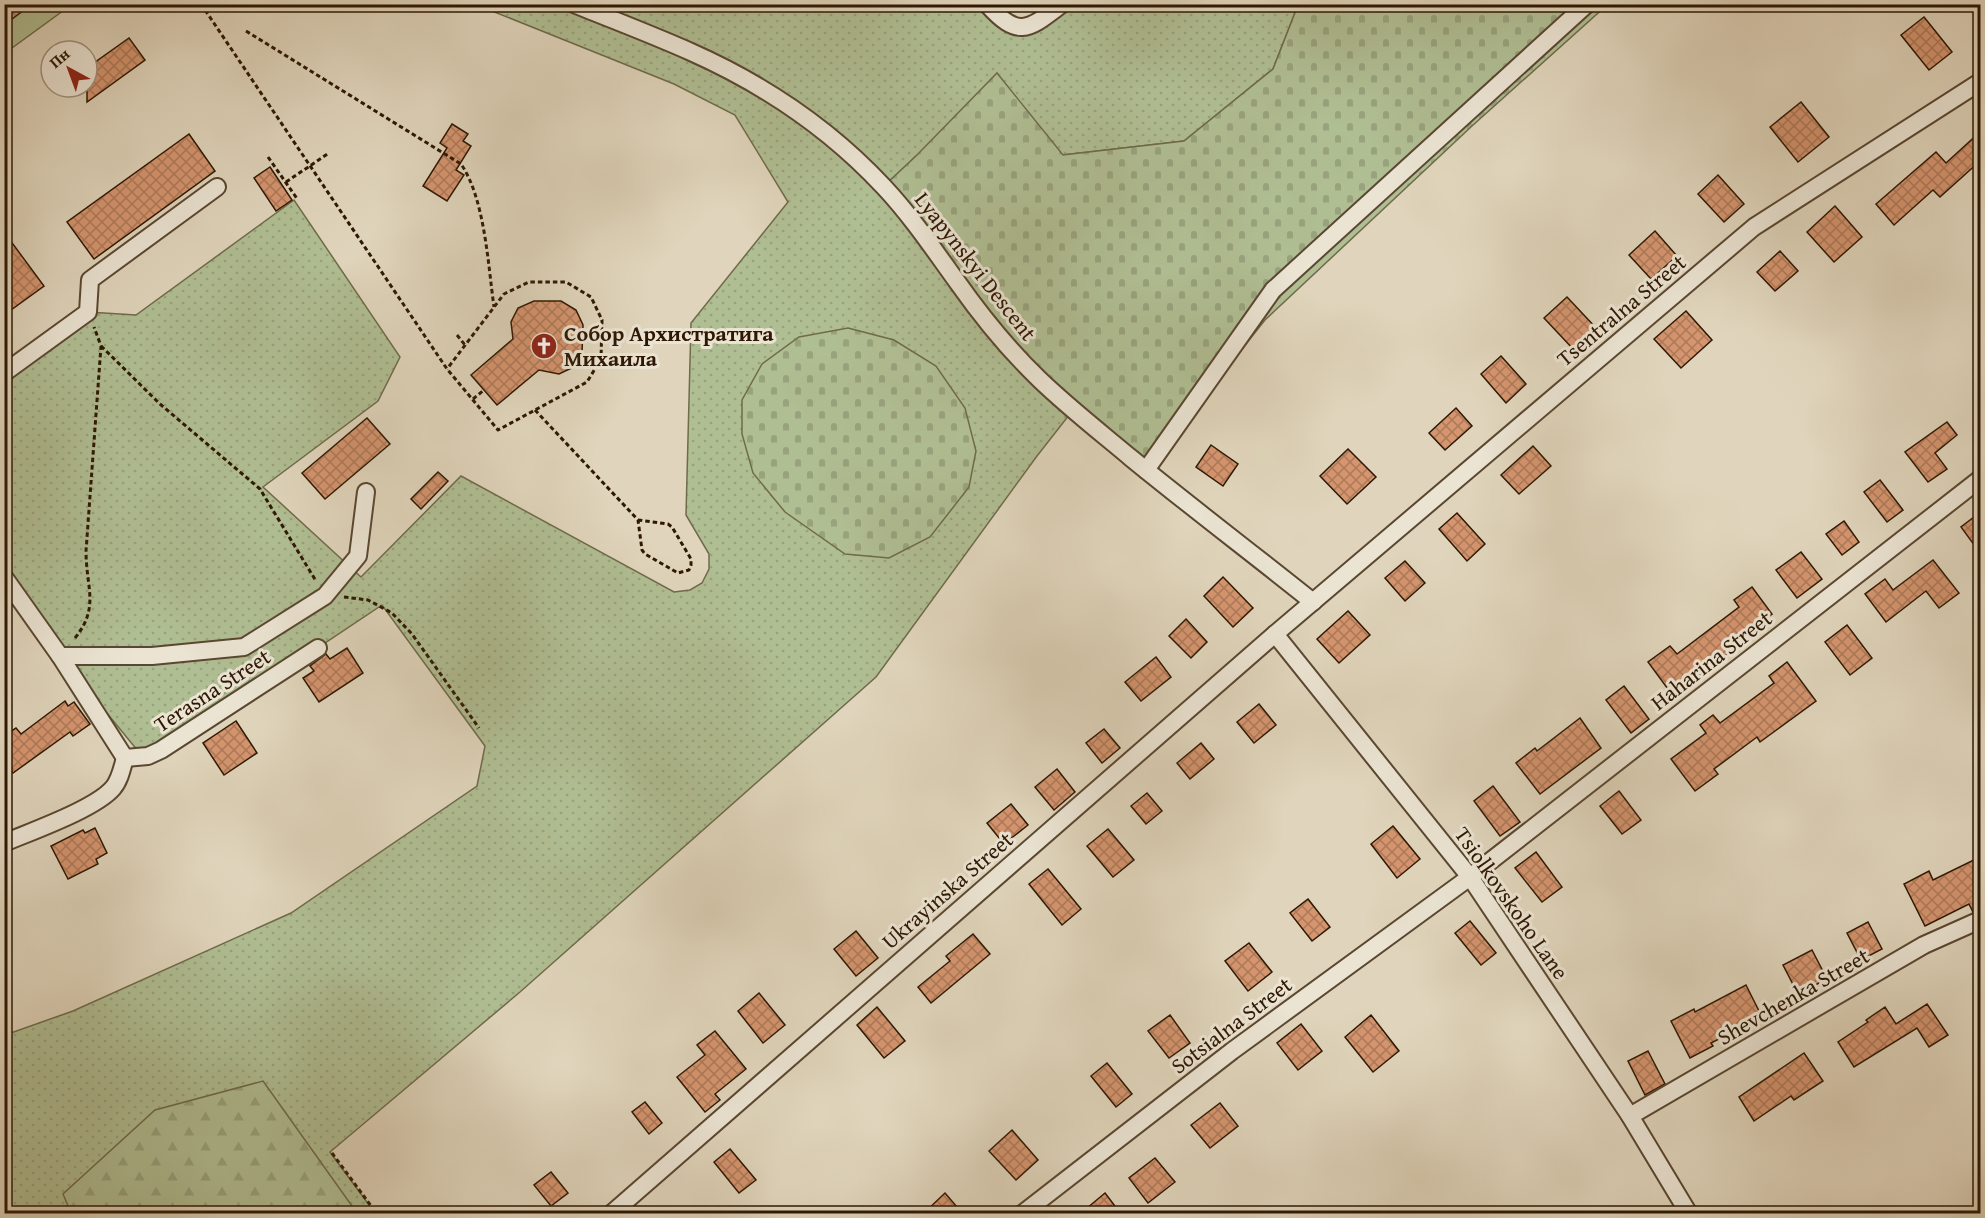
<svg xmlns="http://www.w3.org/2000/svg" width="1985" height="1218" font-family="'Gentium Book Plus',serif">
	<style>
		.grass { fill: url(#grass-dots); stroke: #6f6b4b; stroke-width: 1.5 }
		.forest { fill: url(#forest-firs); stroke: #6f6b4b; stroke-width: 1.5 }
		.cemetery { fill: url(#cemetery-stones); stroke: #6f6b4b; stroke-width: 1.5 }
		.park { fill: #b0be93; stroke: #6f6b4b; stroke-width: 1.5 }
		.building { fill: url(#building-cross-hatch); stroke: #2e1803; stroke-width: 1.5 }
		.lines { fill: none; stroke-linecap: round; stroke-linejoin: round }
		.minor-casing { stroke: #5a4731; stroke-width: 20 }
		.path { stroke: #2e1803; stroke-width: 3; stroke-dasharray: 4.5 3; stroke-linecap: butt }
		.minor { stroke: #ebe4d3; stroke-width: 16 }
		.labels { text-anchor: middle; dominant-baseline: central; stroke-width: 6; stroke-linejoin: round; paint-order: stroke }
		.street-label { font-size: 22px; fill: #2e1803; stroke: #ebe4d3 }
		.poi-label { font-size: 22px; font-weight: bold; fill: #2e1803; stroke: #ebe4d3; text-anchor: start }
	</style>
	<defs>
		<pattern id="grass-dots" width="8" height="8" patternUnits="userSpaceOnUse" patternTransform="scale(1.5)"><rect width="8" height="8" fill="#b0be93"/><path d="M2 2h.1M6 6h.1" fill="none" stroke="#98a37d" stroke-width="1.8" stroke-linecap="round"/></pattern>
		<pattern id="forest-firs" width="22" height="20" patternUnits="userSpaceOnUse" patternTransform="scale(1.5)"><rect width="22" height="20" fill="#b0be93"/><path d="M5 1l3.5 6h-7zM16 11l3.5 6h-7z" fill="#98a37d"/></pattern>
		<pattern id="cemetery-stones" width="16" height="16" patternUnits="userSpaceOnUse" patternTransform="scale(1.5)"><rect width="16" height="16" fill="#b0be93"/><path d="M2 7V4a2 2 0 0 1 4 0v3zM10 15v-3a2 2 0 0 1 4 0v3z" fill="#98a37d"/></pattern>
		<pattern id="building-cross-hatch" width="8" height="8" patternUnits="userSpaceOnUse" patternTransform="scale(1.5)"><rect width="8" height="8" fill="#d5956f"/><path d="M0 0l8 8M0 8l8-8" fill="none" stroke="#ad7959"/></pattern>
	</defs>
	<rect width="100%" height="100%" fill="#e0d5bc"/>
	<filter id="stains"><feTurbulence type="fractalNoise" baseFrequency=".00333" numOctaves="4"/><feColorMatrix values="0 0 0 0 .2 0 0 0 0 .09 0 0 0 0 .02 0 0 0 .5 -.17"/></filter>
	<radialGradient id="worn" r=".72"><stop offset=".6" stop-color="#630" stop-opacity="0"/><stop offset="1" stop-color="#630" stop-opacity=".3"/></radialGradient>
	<polygon class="grass" points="987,4 1015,27 1062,5 1298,5 1273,69 1184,141 1062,155 916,156 884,186 1073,410 1037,456 876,677 520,992 330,1152 375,1213 5,1213 5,1035 73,1011 291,913 477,786 485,746 382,605 147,762 60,656 5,577 4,373 88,312 136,315 294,200 400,357 378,401 263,487 361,577 461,476 674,592 690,590 702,583 709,569 709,554 686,515 691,323 788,202 735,115 674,84 477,5"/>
	<polygon class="forest" points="263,1081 357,1213 71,1213 63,1194 155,1110"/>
	<g class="cemetery">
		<polygon points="1298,5 1607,5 1472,126 1265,320 1146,470 1039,379 884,186 916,156 997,73 1063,155 1184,141 1273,69"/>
		<polygon points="848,328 894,340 936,366 965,408 976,451 969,487 930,537 889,558 845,554 785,512 753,473 742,434 742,400 762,364 799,337"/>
	</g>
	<polygon class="park" points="5,5 71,5 5,53"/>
	<g class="building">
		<polygon points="4,4 32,4 4,25"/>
		<polygon points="1924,17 1952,52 1929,70 1901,35"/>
		<polygon points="129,38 145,60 87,102 87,68"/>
		<polygon points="1801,102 1829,137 1798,162 1770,127"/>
		<polygon points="452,124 468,134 463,141 471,146 456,170 464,175 447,201 423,186 447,148 440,143"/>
		<polygon points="1980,132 1980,161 1940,197 1933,190 1894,225 1876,204 1936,152 1946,163"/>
		<polygon points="189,134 215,171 94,259 67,222"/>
		<polygon points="270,167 292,200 276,211 254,178"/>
		<polygon points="1718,175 1744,204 1724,222 1698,194"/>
		<polygon points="1835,206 1862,237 1834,262 1807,232"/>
		<polygon points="1655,231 1677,256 1651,279 1629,255"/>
		<polygon points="4,232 44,286 4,315"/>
		<polygon points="1780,251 1798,271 1775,291 1757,272"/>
		<polygon points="1567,297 1597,329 1574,350 1544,318"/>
		<polygon points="534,301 561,301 576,310 583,325 582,353 574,367 559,374 539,370 497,405 471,375 513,339 511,322 518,308"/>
		<polygon points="1686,311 1712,340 1681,368 1654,339"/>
		<polygon points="1501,356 1526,384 1506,403 1481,374"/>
		<polygon points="1456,408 1472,426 1445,450 1429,433"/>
		<polygon points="367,418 390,444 325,499 302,473"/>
		<polygon points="1947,422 1957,435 1935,453 1947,469 1928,482 1905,452"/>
		<polygon points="1211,445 1238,464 1223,486 1196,467"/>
		<polygon points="1533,446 1551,466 1519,494 1501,475"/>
		<polygon points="1348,449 1376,477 1347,504 1320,476"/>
		<polygon points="438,472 448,481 421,509 411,499"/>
		<polygon points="1880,480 1903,510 1887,522 1864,492"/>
		<polygon points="1457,513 1485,544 1467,561 1439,529"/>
		<polygon points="1974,517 1980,525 1980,553 1961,527"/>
		<polygon points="1844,521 1859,542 1842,555 1826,534"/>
		<polygon points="1801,552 1822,579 1797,598 1776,570"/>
		<polygon points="1933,560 1959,593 1939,608 1926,591 1886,622 1865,594 1885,579 1893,590"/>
		<polygon points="1405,561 1425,583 1405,601 1385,578"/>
		<polygon points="1223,577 1253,608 1233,627 1204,596"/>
		<polygon points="1752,587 1772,614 1737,641 1739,645 1673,696 1648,662 1670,646 1677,654 1739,607 1734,600"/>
		<polygon points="1348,611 1370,635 1339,663 1317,639"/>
		<polygon points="1186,619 1207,642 1191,658 1169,636"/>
		<polygon points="1847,625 1872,658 1850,675 1825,642"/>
		<polygon points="347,648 363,673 319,702 303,678 314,671 310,666 326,654 330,659"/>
		<polygon points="1156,657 1171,677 1141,701 1125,682"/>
		<polygon points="1787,662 1816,701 1760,742 1757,737 1714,769 1718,774 1695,791 1671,759 1706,733 1700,725 1713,715 1720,723 1774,683 1769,676"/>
		<polygon points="1624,686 1649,719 1631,733 1606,700"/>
		<polygon points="65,701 68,706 74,702 90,724 73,736 70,732 13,773 4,762 4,736 16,728 21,734"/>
		<polygon points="1259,704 1276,725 1254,743 1237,722"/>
		<polygon points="1580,718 1601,748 1540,794 1516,763 1535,748 1537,751"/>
		<polygon points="236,721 257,753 224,775 203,743"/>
		<polygon points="1104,729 1120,748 1102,763 1086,743"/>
		<polygon points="1201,743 1214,759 1190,779 1177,763"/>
		<polygon points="1057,769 1075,792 1054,810 1035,787"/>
		<polygon points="1493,786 1520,822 1500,836 1474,801"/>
		<polygon points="1619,791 1641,820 1622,834 1600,806"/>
		<polygon points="1147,793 1162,811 1146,824 1131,806"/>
		<polygon points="1011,804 1028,825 1004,844 987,823"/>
		<polygon points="1393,826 1420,859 1397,878 1371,844"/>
		<polygon points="95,828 107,853 96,859 98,864 68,879 51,846 83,830 85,833"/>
		<polygon points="1108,829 1134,860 1113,877 1087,846"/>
		<polygon points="1536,852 1562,887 1542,902 1515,868"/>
		<polygon points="1980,857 1980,910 1973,912 1969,904 1925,926 1904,884 1929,871 1933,880"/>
		<polygon points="1048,869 1081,909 1062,925 1029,884"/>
		<polygon points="1308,899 1330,927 1312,941 1290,913"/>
		<polygon points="1470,921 1496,953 1481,965 1455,933"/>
		<polygon points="1868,922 1882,949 1861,960 1847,933"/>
		<polygon points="856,931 878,958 856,976 834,949"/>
		<polygon points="973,934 990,954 931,1003 918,987 950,961 946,956"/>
		<polygon points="1249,943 1272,972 1248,991 1225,961"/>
		<polygon points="1812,950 1827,979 1798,994 1783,965"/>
		<polygon points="1746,985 1762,1017 1711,1043 1713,1046 1690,1058 1671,1021 1694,1009 1695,1012"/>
		<polygon points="759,993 785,1025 763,1043 738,1011"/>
		<polygon points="1927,1004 1948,1035 1929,1047 1917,1028 1854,1067 1838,1042 1868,1022 1866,1020 1885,1007 1896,1024"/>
		<polygon points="877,1007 905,1041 884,1058 857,1025"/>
		<polygon points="1170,1015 1190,1043 1169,1058 1148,1031"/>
		<polygon points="1371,1015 1399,1051 1373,1072 1345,1037"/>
		<polygon points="1301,1024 1322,1051 1298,1070 1277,1043"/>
		<polygon points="715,1031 746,1069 715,1094 720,1100 705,1112 677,1077 705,1055 697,1045"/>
		<polygon points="1648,1051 1665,1084 1645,1095 1628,1061"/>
		<polygon points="1804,1053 1823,1081 1794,1100 1791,1096 1754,1121 1739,1097"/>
		<polygon points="1107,1063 1132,1094 1116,1107 1091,1076"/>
		<polygon points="645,1102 662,1123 649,1134 632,1112"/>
		<polygon points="1220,1103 1238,1126 1210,1148 1191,1125"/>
		<polygon points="1012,1130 1038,1160 1016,1180 989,1151"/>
		<polygon points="730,1149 756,1180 739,1193 714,1162"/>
		<polygon points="1155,1158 1175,1182 1148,1203 1129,1178"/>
		<polygon points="551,1172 568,1193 551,1206 534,1185"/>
		<polygon points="945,1193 963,1214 923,1214"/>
		<polygon points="1105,1193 1121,1214 1080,1214"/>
	</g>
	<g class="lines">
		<defs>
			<g id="minor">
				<path d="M574 4C613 20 653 35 691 52 763 84 830 129 884 187 912 217 934 250 958 283 982 317 1009 350 1039 379 1068 407 1100 432 1131 458 1191 507 1253 554 1313 602"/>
				<path d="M987 4C1019 40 1029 29 1062 4"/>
				<polyline points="4,373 88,312 90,280 217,187"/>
				<polyline points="1146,470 1273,290 1587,4"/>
				<polyline points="4,577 60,656 125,758 148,756 161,750 318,648"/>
				<polyline points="1275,634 1470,877 1630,1116 1689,1214"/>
				<polyline points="60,656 152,656 244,647 325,596 358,556 366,492"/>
				<path d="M4 843C32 831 95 809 113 788 120 780 122 768 125 758"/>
				<polyline points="1630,1116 1924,945 1980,920"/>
				<polyline points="611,1214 1275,634 1754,227 1980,82"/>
				<polyline points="1022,1214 1232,1051 1470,877 1980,479"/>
			</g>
		</defs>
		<use href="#minor" class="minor-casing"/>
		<g class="path">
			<polyline points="201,4 447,369 498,430 587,382 601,359 602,320 591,297 566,282 529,282 504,294 447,369"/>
			<path d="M246 31 461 164C485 199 488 265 494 307"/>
			<polyline points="268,157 298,200"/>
			<polyline points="286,182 329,153"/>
			<polyline points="457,335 465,345"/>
			<polyline points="101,346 160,404 260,489 316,581"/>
			<polyline points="473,399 484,390"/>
			<polyline points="535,410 638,520 642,550 645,554 678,573 689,570 691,565 691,559 672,527 668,524 638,520"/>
			<polyline points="344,597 368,600 392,613 412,634 479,728"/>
			<path d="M75 638C100 607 86 588 86 551L101 346 94 327"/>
			<polyline points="332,1153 377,1214"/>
		</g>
		<use href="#minor" class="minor"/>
	</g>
	<defs>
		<symbol id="church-disc" viewBox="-11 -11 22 22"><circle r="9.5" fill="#8f2418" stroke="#ebe4d3"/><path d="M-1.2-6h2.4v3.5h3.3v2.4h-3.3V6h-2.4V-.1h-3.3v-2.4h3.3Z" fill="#fff"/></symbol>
	</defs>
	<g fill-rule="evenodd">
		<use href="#church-disc" x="529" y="331" width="30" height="30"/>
	</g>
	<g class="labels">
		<g class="street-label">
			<text transform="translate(976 266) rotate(52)">Lyapynskyi Descent</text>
			<text transform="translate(1621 310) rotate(-40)">Tsentralna Street</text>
			<text transform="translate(1711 660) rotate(-38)">Haharina Street</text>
			<text transform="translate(212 690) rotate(-33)">Terasna Street</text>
			<text transform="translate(947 890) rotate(-41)">Ukrayinska Street</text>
			<text transform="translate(1512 903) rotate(55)">Tsiolkovskoho Lane</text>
			<text transform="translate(1793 996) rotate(-30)">Shevchenka Street</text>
			<text transform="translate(1231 1025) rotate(-37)">Sotsialna Street</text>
		</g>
		<g class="poi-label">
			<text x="564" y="333">Собор Архистратига<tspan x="564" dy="25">Михаила</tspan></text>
		</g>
	</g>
	<rect width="1985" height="1218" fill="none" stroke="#e0d5bc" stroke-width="24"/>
	<rect x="6" y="6" width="1973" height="1206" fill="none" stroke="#2e1803" stroke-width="3"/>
	<rect x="12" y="12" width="1961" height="1194" fill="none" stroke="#2e1803" stroke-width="1.5"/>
	<g transform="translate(69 69) rotate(319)"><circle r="28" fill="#ebe4d3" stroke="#9f9280" stroke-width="1.5"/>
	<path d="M0-4.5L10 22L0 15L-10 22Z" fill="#8f2418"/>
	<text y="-9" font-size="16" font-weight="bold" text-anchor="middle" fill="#2e1803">Пн</text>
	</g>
	<rect width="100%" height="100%" filter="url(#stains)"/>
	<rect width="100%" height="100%" fill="url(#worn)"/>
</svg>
